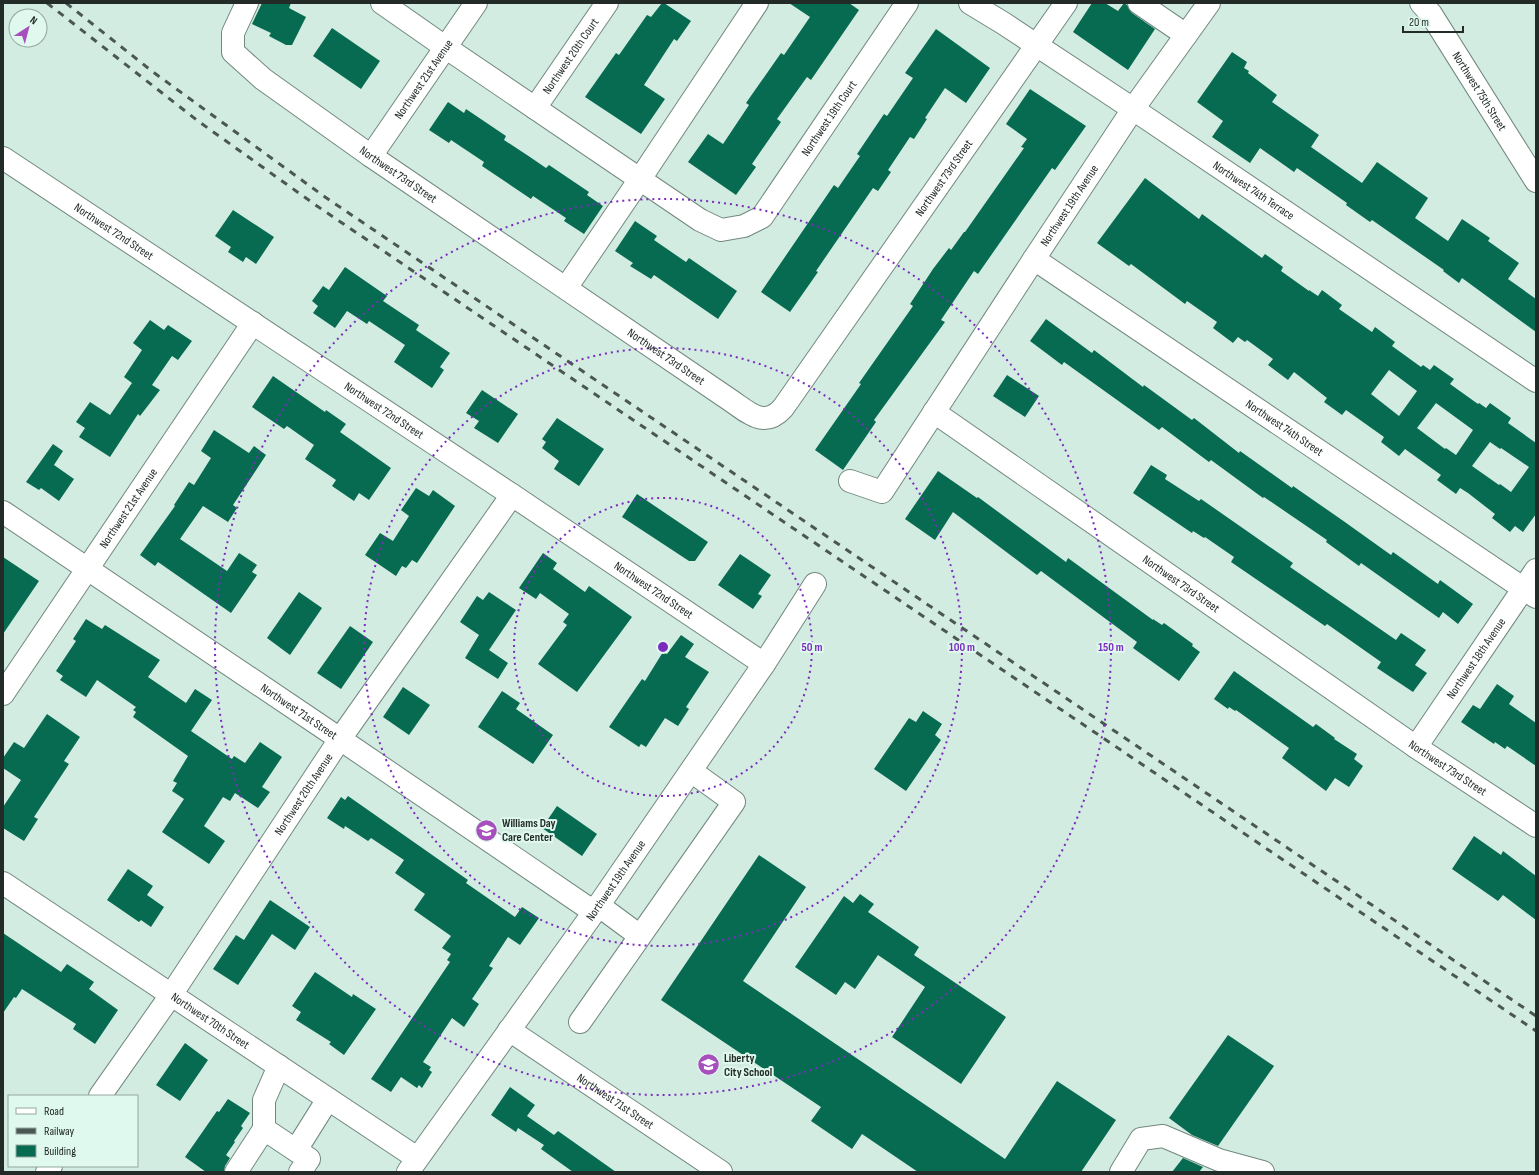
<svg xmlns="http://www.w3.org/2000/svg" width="1539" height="1175" font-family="'Sofia Sans Condensed',sans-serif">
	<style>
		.building { fill: #076b51; fill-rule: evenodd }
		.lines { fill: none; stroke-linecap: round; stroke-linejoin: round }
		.minor-casing { stroke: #72887f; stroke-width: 24 }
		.minor { stroke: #fff; stroke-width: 22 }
		.rail { stroke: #4a5752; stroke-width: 3; stroke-dasharray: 7 7; stroke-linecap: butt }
		.ring { fill: none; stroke: #7b2cbf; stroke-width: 2; stroke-dasharray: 2 4 }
		.labels { text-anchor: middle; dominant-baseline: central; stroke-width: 4; stroke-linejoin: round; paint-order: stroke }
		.street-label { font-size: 12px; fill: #222b28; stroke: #e0f9ee }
		.poi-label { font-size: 12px; font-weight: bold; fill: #222b28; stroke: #e0f9ee; text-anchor: start }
		.centre { fill: #7b2cbf; stroke: #e0f9ee; stroke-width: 2 }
		.ring-label { font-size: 12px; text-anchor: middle; font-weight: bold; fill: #7b2cbf; stroke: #e0f9ee; stroke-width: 4; stroke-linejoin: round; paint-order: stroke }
	</style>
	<rect width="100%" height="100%" fill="#d3ece1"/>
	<g class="building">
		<polygon points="262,3 291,3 289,8 306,17 292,45 286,45 269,36 271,33 252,24"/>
		<polygon points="662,3 664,3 691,21 677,41 674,39 644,85 665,99 641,134 585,97 616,53 619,55 647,15 651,17"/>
		<polygon points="789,3 849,3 859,10 811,80 807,77 777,119 781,122 752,164 756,167 736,195 688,162 708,134 723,144 749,105 746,103 781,53 784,55 810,17"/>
		<polygon points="1092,3 1105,3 1118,11 1124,3 1127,5 1132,13 1155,29 1128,70 1073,32"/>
		<polygon points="332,28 380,61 361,89 313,56"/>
		<polygon points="936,29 990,68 966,103 945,88 925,118 927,119 914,139 910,137 888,170 891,172 878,191 873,188 816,271 818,272 790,312 761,292 834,185 838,188 860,156 857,154 884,114 887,116 913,78 905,73"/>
		<polygon points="1232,52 1247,62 1244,68 1249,71 1248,73 1277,95 1272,102 1319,135 1311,147 1362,183 1377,162 1428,198 1415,218 1448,241 1462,219 1490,238 1488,241 1519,263 1508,279 1536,299 1536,332 1462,278 1459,283 1443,271 1444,270 1372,220 1370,222 1346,205 1347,203 1297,168 1294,172 1260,148 1250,163 1212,137 1223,121 1197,102"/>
		<polygon points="1030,89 1086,126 1055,170 1052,168 978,274 974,271 941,320 945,322 874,420 876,422 843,470 815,450 861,384 859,383 913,306 910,304 933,269 949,248 951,250 964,232 965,232 1024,148 1021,147 1027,139 1006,124"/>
		<polygon points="448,102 464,113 466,109 506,136 504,140 530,157 546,168 549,165 589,192 587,195 603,206 584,234 564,221 566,218 533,196 531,199 482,166 484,162 451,140 449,143 429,130"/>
		<path d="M1145 178 1199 219 1202 214 1262 258 1265 254 1283 267 1281 271 1309 291V290L1318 296 1322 290 1342 305 1339 309 1372 332 1375 327 1395 342 1392 346 1421 367 1423 365 1430 370 1434 365 1454 379 1450 384 1478 404 1479 403 1486 408 1490 403 1511 418 1508 423 1536 443V514L1523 532 1515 526 1510 532 1492 518 1495 514 1468 493 1460 488 1456 494 1437 480 1441 475 1405 449 1399 456 1381 442 1384 437 1346 410 1342 415 1324 402 1327 398 1294 372 1288 380 1268 365 1273 359 1247 340 1245 342 1238 337 1233 343 1213 328 1217 322 1187 301 1185 304 1131 264 1129 266 1097 243ZM1389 370 1417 391 1399 416 1371 394ZM1436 403 1473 430 1456 455 1446 448 1445 449 1417 428ZM1490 442 1500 449 1501 448 1529 467 1511 492 1500 484 1499 485 1472 466Z"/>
		<polygon points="233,210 274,237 256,264 246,257 243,262 228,252 231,247 215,236"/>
		<polygon points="635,221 657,236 654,240 686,262 689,258 737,291 718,319 654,275 651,279 630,266 633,263 615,251"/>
		<polygon points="345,267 387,296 383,301 419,325 416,330 450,353 440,367 444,370 432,388 394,362 405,345 369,321 367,324 347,311 335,328 313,313 318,306 312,301 323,286 329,290"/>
		<polygon points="1046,319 1092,353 1094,350 1143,387 1144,385 1192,420 1194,418 1239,453 1240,451 1292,488 1293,486 1342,520 1391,555 1393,552 1438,584 1440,580 1473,604 1458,624 1443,612 1439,618 1361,563 1359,566 1326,542 1327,540 1264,497 1263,498 1211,460 1209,462 1162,427 1159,430 1064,362 1062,365 1030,341"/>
		<polygon points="150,320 164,330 168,325 192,341 178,360 172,356 152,385 160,390 140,416 138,414 110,457 79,437 85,428 76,422 90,402 110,415 132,383 124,377 142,350 133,343"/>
		<polygon points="1007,375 1039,396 1025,417 993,396"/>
		<polygon points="273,376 325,412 326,410 346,424 340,432 391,468 369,500 359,493 354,501 332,486 336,480 305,459 314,445 287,426 284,429 252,407"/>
		<polygon points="482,390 518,414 498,443 474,428 479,421 466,413"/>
		<polygon points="557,418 604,449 579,486 554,469 559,461 542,448 546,442 542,439"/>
		<polygon points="214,430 249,453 254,446 266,455 233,505 237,508 228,522 203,506 180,539 227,571 239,553 257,565 252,572 257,575 231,613 158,562 155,566 140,555 175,506 174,505 189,482 194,485 211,458 201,451"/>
		<polygon points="53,444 63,451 54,465 74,479 59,501 41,488 39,490 26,482"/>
		<polygon points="1151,465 1167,475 1165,479 1199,501 1201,499 1293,563 1290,567 1396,640 1401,633 1426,650 1415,665 1427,673 1413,692 1377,668 1381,662 1327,624 1325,626 1231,562 1234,557 1205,537 1204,538 1193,531 1192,533 1133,493"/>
		<polygon points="938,471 977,498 978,497 1066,562 1068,558 1153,620 1153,619 1162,625 1164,623 1193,644 1192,646 1200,652 1179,681 1133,648 1137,642 1041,571 1037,575 953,512 935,540 905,519"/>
		<polygon points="416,488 429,496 433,490 455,506 417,563 412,560 406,568 402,566 396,576 365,555 380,533 393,541 409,516 401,510"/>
		<polygon points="637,494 708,542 695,561 689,561 622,517"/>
		<polygon points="543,553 557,563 553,569 585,592 589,586 632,617 577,692 538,664 567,625 563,622 569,614 540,593 536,599 519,588"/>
		<polygon points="740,554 771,575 758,594 762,596 753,609 718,585"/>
		<polygon points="3,557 39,581 3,634"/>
		<polygon points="299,592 322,608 290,655 267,638"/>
		<polygon points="489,592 516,610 489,650 508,663 498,679 465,658 479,635 460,622 477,596 483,600"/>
		<polygon points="86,619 102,629 105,625 160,660 148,677 186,703 195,689 212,700 191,731 232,759 234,756 245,763 260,742 282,757 262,787 270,792 258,808 235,793 230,801 223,797 204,826 225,841 209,864 162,832 184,799 172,791 177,783 173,781 188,756 133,717 136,712 133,710 136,707 97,680 86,697 60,680 63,676 56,671 76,641 73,639"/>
		<polygon points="350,626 373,642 341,689 317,673"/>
		<polygon points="681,635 694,644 685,657 709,672 686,707 689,709 678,726 665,718 646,747 641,744 639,747 609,727 642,679 645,681 663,652 667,654"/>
		<polygon points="1234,671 1313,727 1316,724 1335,738 1334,739 1357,754 1354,759 1363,766 1349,787 1335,778 1326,791 1282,758 1289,748 1236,710 1235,711 1229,707 1228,709 1214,699"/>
		<polygon points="1497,684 1514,696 1509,704 1536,723 1536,766 1507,746 1505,749 1495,742 1494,744 1461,722 1473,705 1480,709"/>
		<polygon points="403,687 430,705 409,735 383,717"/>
		<polygon points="502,691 520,703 516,709 553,735 533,764 478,727"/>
		<polygon points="923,711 942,724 935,735 941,740 906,791 874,769 909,718 916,722"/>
		<polygon points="47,714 80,737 64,761 69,764 34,817 38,819 24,841 3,828 3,807 21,780 3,768 3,758 14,742 24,748"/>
		<polygon points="348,796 468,880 466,883 515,917 522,907 539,918 520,945 508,937 489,966 493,968 472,999 479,1004 464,1027 452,1018 423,1062 431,1067 429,1070 432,1072 422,1088 419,1085 417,1088 401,1077 391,1092 371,1079 450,962 447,960 451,954 442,948 451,936 414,910 425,894 395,873 404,860 371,838 368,841 345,826 344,829 327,818 341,797 345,800"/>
		<polygon points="557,806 597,834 582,856 542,828"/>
		<polygon points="1474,836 1501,855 1503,851 1536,876 1536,920 1503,895 1498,901 1452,869"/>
		<polygon points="759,855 806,887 743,981 1005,1159 1057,1081 1116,1120 1081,1172 918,1172 862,1134 852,1149 811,1121 821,1107 661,1000"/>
		<polygon points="128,869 153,886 147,895 164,907 151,927 141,920 139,922 107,900"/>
		<polygon points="860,894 874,904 868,912 919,947 914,955 1006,1017 961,1084 892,1037 925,987 878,955 855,989 845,982 836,995 795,967 844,896 853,903"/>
		<polygon points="270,900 310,927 295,950 272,934 238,985 213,969 236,935 244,940"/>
		<polygon points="3,933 61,972 67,964 94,982 89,989 118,1010 95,1044 73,1029 76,1024 22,989 16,998 14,997 3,1013"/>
		<polygon points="315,972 352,997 353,994 376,1009 344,1055 329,1044 331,1042 296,1020 301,1012 292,1006"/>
		<polygon points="1228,1035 1274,1066 1218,1146 1192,1135 1169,1118"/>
		<polygon points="185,1043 208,1060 180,1101 156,1085"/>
		<polygon points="510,1087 535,1105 527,1116 554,1135 558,1131 616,1172 573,1172 541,1149 544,1145 518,1128 516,1132 491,1115"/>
		<polygon points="228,1099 250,1113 241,1126 243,1128 234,1141 235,1142 226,1155 230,1158 225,1166 224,1172 206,1172 185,1157 217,1111 219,1112"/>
		<polygon points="1183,1158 1203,1167 1199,1172 1172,1172"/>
	</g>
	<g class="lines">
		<defs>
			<g id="minor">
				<path id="s1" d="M247 3 233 33V52L263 79 371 156 733 402C750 414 765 428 783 408L1066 3"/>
				<path id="s2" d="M382 3 445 47 700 220 721 230 744 226 762 217 907 3"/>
				<path id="s3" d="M970 3 1003 23 1133 109 1536 381"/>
				<polyline points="1139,3 1186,35"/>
				<path id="s4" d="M1421 3 1431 14 1536 181"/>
				<path id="s5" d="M535 108 607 3"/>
				<path id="s6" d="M371 156 476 3"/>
				<path id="s7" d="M3 158 512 495 764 664"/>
				<path id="s8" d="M1034 259 1536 597"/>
				<polyline points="566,288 640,179 757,3"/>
				<path id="s9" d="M934 412 1416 747 1536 826"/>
				<path id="s10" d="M850 481 882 492 1034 259 1133 109 1209 3"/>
				<path id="s11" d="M3 512 340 739 594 912"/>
				<path id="s12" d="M3 694 253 323"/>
				<path id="s13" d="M1416 747 1536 570"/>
				<path id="s14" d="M3 883 417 1158"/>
				<polyline points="598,905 640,936"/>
				<polyline points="580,1022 734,802 691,771"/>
				<path id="s15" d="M509 1030 721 1172"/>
				<path id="s16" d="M100 1096 171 995 340 739 512 495"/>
				<polyline points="264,1129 264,1100 279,1066"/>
				<polyline points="296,1150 328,1099"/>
				<polyline points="47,1172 51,1166"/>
				<polyline points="236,1172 264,1129 309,1159 300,1172"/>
				<path id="s17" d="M408 1172 594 912 764 664 815 584"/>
				<polyline points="1121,1172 1141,1139 1163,1136 1219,1160 1263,1172"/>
			</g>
		</defs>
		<use href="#minor" class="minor-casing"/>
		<use href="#minor" class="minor"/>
		<g class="rail">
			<polyline points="47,3 198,121 317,206 1536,1031"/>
			<polyline points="66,3 153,72 325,197 1536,1016"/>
		</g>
	</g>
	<g class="ring">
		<circle cx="663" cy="647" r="149"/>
		<circle cx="663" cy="647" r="299"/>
		<circle cx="663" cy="647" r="448"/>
	</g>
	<defs>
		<symbol id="school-disc" viewBox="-11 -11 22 22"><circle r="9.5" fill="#a750bd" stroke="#e0f9ee"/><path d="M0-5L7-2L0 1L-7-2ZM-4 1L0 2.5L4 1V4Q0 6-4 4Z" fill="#fff"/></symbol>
	</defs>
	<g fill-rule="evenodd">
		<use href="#school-disc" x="474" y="818" width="25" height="25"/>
		<use href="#school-disc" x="696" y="1052" width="25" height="25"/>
	</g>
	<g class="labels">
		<g class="street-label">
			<text stroke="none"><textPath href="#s5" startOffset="63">Northwest 20th Court</textPath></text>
			<text stroke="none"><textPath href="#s6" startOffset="93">Northwest 21st Avenue</textPath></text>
			<text stroke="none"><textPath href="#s4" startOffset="106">Northwest 75th Street</textPath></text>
			<text stroke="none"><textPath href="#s2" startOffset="571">Northwest 19th Court</textPath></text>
			<text stroke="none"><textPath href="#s1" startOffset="258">Northwest 73rd Street</textPath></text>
			<text stroke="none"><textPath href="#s1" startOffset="1001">Northwest 73rd Street</textPath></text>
			<text stroke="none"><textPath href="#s3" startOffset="340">Northwest 74th Terrace</textPath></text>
			<text stroke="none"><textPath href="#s10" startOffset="376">Northwest 19th Avenue</textPath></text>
			<text stroke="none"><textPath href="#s7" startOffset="133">Northwest 72nd Street</textPath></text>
			<text stroke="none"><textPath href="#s1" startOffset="582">Northwest 73rd Street</textPath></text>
			<text stroke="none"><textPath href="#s7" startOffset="457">Northwest 72nd Street</textPath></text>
			<text stroke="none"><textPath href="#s8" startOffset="302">Northwest 74th Street</textPath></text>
			<text stroke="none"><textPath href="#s12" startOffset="224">Northwest 21st Avenue</textPath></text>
			<text stroke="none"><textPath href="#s9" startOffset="301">Northwest 73rd Street</textPath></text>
			<text stroke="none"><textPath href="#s7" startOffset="781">Northwest 72nd Street</textPath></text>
			<text stroke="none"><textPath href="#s13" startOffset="107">Northwest 18th Avenue</textPath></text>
			<text stroke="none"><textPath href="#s11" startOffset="357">Northwest 71st Street</textPath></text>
			<text stroke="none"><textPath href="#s9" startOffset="625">Northwest 73rd Street</textPath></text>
			<text stroke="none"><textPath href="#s16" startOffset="364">Northwest 20th Avenue</textPath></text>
			<text stroke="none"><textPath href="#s17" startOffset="358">Northwest 19th Avenue</textPath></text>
			<text stroke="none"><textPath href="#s14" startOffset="249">Northwest 70th Street</textPath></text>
			<text stroke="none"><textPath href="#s15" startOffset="128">Northwest 71st Street</textPath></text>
		</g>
		<g class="poi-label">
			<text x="502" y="823">Williams Day<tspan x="502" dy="14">Care Center</tspan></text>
			<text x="724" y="1058">Liberty<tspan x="724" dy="14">City School</tspan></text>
		</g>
	</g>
	<circle cx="663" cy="647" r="6" class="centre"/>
	<g class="ring-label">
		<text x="812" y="651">50 m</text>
		<text x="962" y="651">100 m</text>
		<text x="1111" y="651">150 m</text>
	</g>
	<rect width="1539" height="1175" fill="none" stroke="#222b28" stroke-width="8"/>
	<rect x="8" y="1095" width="130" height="72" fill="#e0f9ee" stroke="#94a79f"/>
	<rect x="16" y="1108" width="20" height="6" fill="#ffffff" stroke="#94a79f"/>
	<text x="44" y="1115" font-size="12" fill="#222b28">Road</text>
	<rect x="16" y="1128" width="20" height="6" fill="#4a5752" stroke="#94a79f"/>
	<text x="44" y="1135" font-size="12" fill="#222b28">Railway</text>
	<rect x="16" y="1145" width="20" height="12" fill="#076b51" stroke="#94a79f"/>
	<text x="44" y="1155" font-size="12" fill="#222b28">Building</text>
	<g transform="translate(28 28) rotate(36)"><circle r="19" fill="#e0f9ee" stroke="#94a79f"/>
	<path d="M0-3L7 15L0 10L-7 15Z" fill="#a750bd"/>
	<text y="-6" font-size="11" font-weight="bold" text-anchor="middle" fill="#222b28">N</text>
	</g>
	<path d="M1403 26v6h60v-6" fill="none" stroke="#222b28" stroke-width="2"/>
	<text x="1409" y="26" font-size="12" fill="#222b28" stroke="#e0f9ee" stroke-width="3" paint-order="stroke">20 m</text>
</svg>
